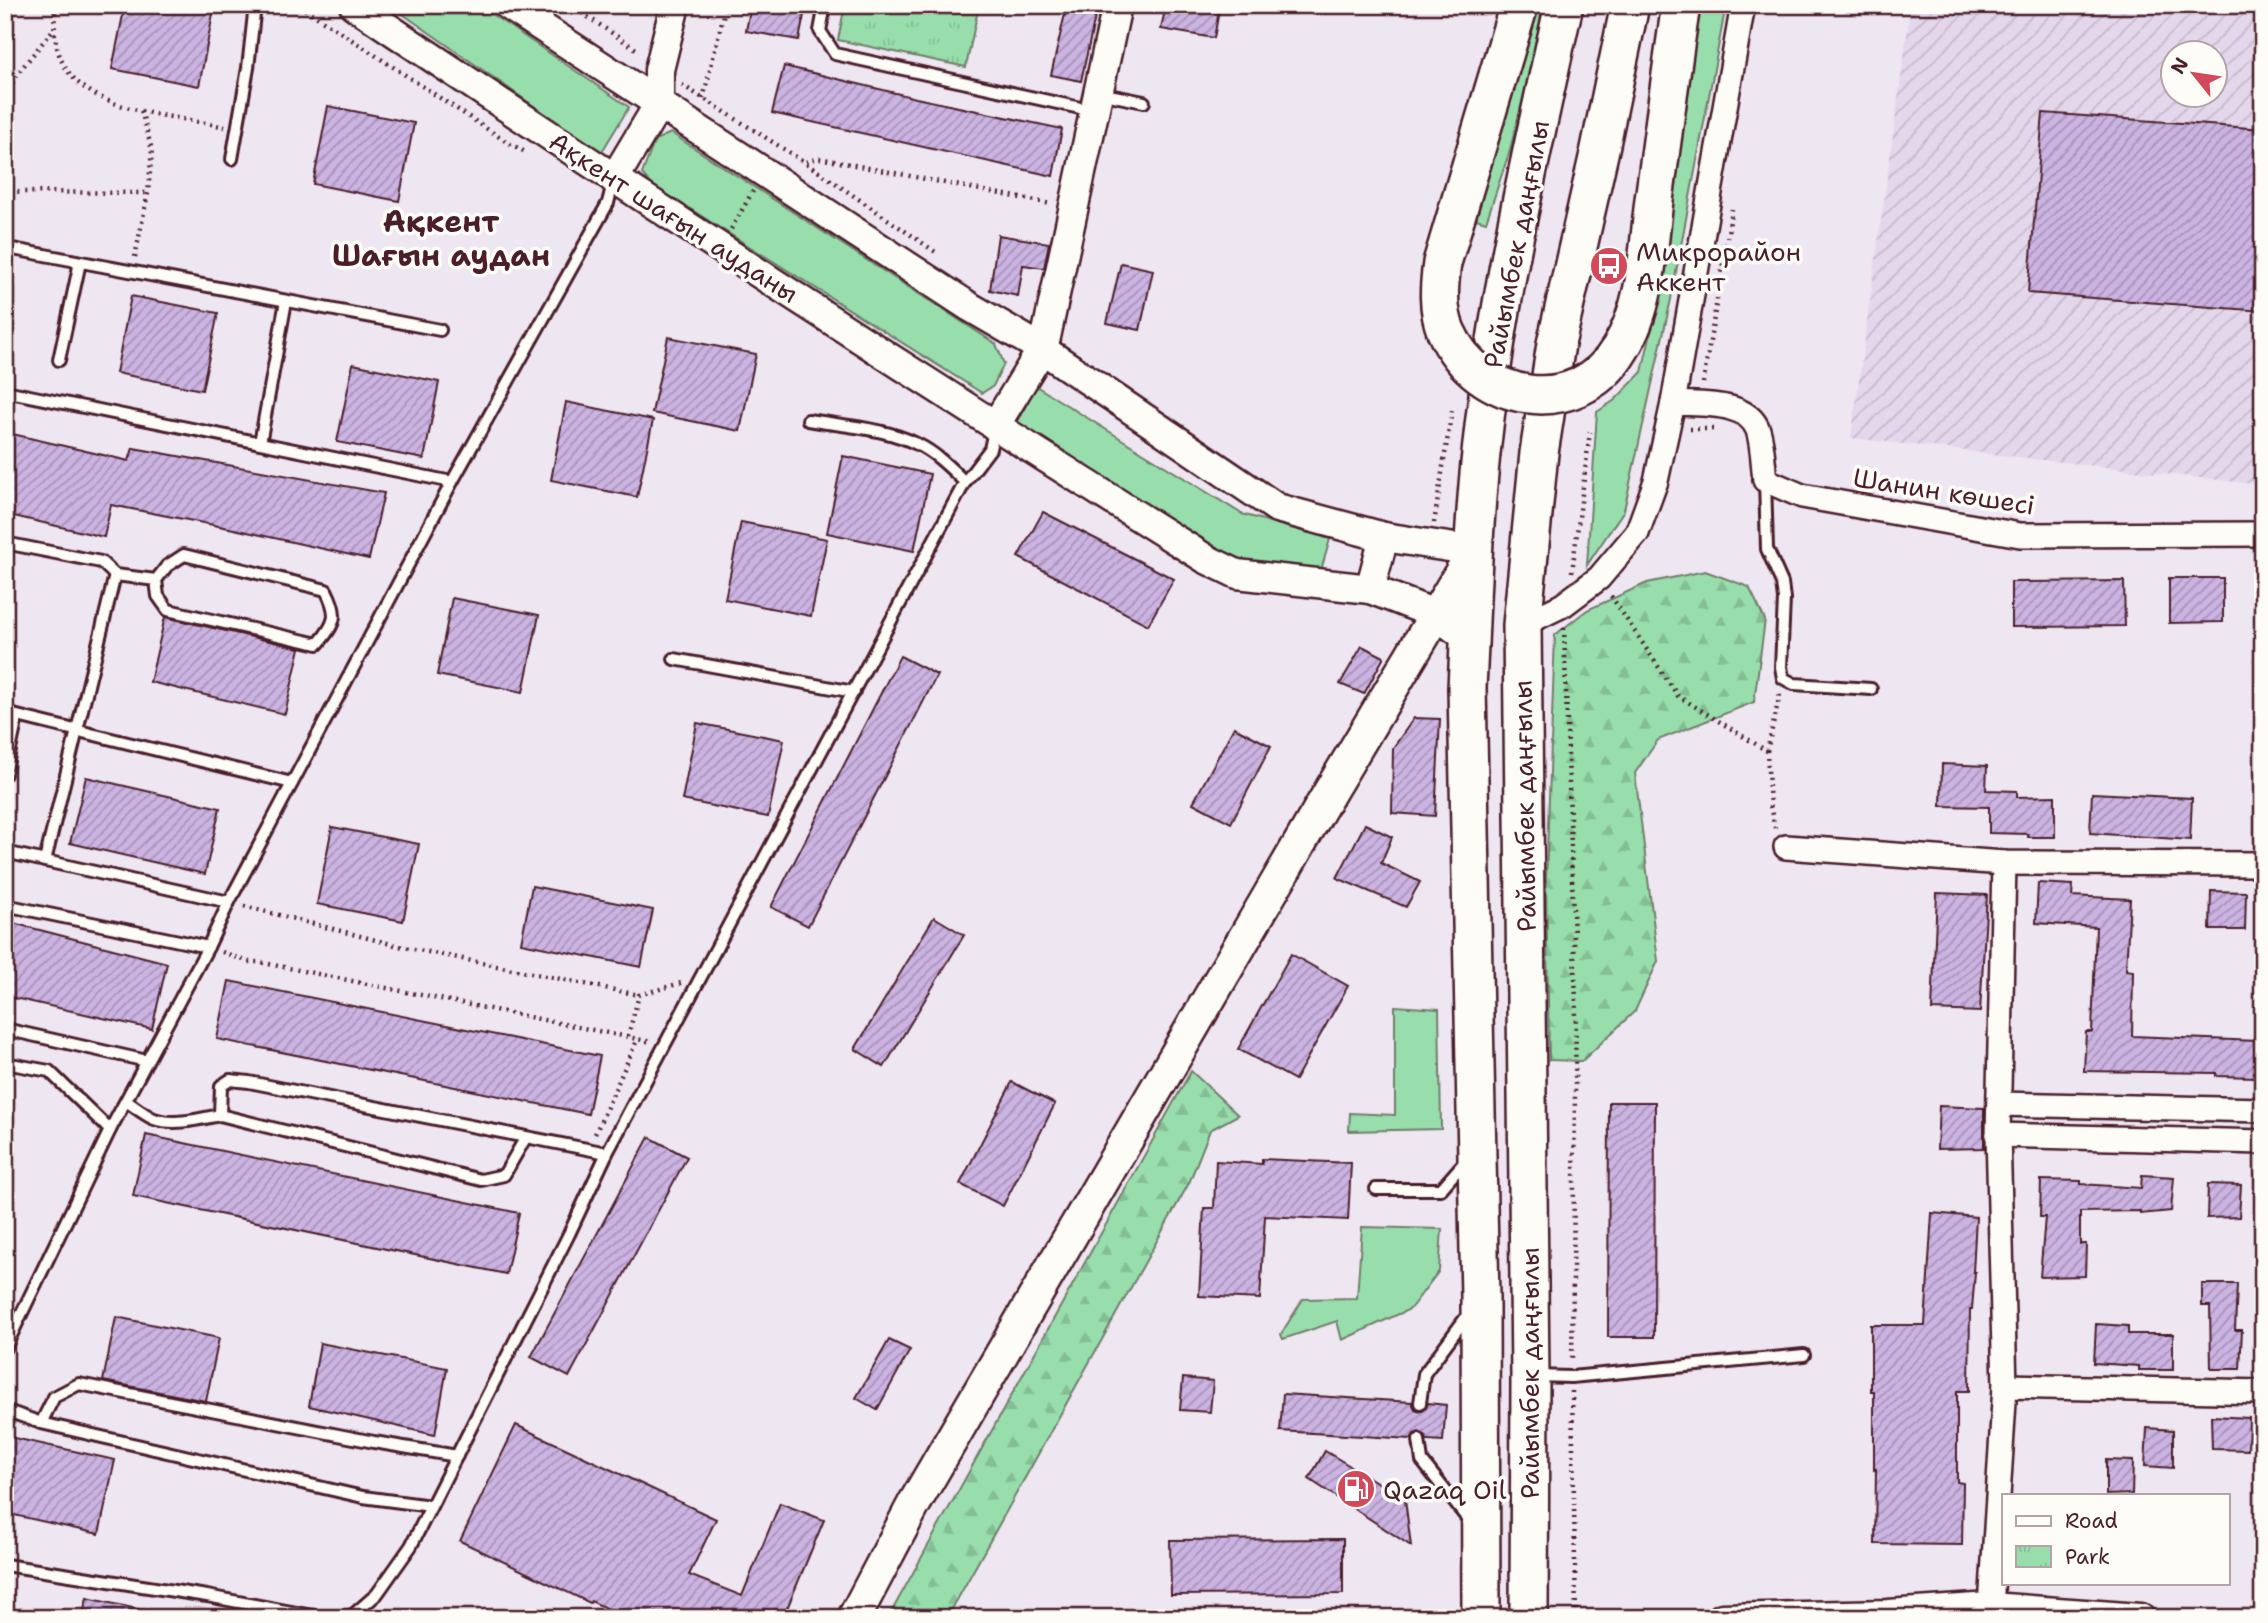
<svg xmlns="http://www.w3.org/2000/svg" width="2268" height="1623" font-family="'Shantell Sans',sans-serif">
	<style>
		.industrial { fill: url(#industrial-furrows); fill-rule: evenodd }
		.grass { fill: #98deac; stroke: #717e6c; stroke-width: 2 }
		.forest { fill: url(#forest-firs); stroke: #717e6c; stroke-width: 2 }
		.park { fill: url(#park-tufts); stroke: #717e6c; stroke-width: 2 }
		.building { fill: url(#building-hatch); stroke: #4a1f2b; stroke-width: 2 }
		.lines { fill: none; stroke-linecap: round; stroke-linejoin: round }
		.service-casing { stroke: #4a1f2b; stroke-width: 16 }
		.minor-casing { stroke: #4a1f2b; stroke-width: 28 }
		.tertiary-casing { stroke: #4a1f2b; stroke-width: 33 }
		.secondary-casing { stroke: #4a1f2b; stroke-width: 37 }
		.trunk-casing { stroke: #4a1f2b; stroke-width: 42 }
		.path { stroke: #4a1f2b; stroke-width: 4.5; stroke-dasharray: 2 5; stroke-linecap: butt }
		.service { stroke: #fdfcf7; stroke-width: 10 }
		.minor { stroke: #fdfcf7; stroke-width: 23 }
		.tertiary { stroke: #fdfcf7; stroke-width: 28 }
		.secondary { stroke: #fdfcf7; stroke-width: 32 }
		.trunk { stroke: #fdfcf7; stroke-width: 37 }
		.trunk-bridge-casing { stroke: #4a1f2b; stroke-width: 42; stroke-linecap: butt }
		.trunk-bridge { stroke: #fdfcf7; stroke-width: 37 }
		.labels { text-anchor: middle; dominant-baseline: central; stroke-width: 7; stroke-linejoin: round; paint-order: stroke }
		.street-label { font-size: 26px; fill: #4a1f2b; stroke: #fdfcf7 }
		.poi-label { font-size: 26px; fill: #4a1f2b; stroke: #fdfcf7; text-anchor: start }
		.quarter-label { font-size: 30px; font-weight: bold; fill: #4a1f2b; stroke: #fdfcf7 }
	</style>
	<defs>
		<pattern id="industrial-furrows" width="10" height="10" patternUnits="userSpaceOnUse" patternTransform="scale(1.75)"><rect width="10" height="10" fill="#e4d7ec"/><path d="M-1 1l2-2M0 10L10 0M9 11l2-2" fill="none" stroke="#c5b8cb"/></pattern>
		<pattern id="forest-firs" width="22" height="20" patternUnits="userSpaceOnUse" patternTransform="scale(1.75)"><rect width="22" height="20" fill="#98deac"/><path d="M5 1l3.5 6h-7zM16 11l3.5 6h-7z" fill="#84be94"/></pattern>
		<pattern id="park-tufts" width="24" height="20" patternUnits="userSpaceOnUse" patternTransform="scale(1.75)"><rect width="24" height="20" fill="#98deac"/><path d="M3 7l-1-3M5 7V3M7 7l1-3M15 17l-1-3M17 17v-4M19 17l1-3" fill="none" stroke="#84be94"/></pattern>
		<pattern id="building-hatch" width="6" height="6" patternUnits="userSpaceOnUse" patternTransform="scale(1.75)"><rect width="6" height="6" fill="#cbb3e2"/><path d="M-1 1l2-2M0 6l6-6M5 7l2-2" fill="none" stroke="#a791b7"/></pattern>
	</defs>
	<rect width="100%" height="100%" fill="#eee6f1"/>
	<filter id="ink" filterUnits="userSpaceOnUse"><feTurbulence type="fractalNoise" baseFrequency=".0143" numOctaves="2"/><feDisplacementMap in="SourceGraphic" scale="14" xChannelSelector="R" yChannelSelector="G"/><feConvolveMatrix kernelMatrix="1 2 1 2 8 2 1 2 1" color-interpolation-filters="sRGB"/></filter>
	<g filter="url(#ink)">
		<path class="industrial" d="M1911 5H2263V485L1851 438ZM2174 52H2216V94H2174Z"/>
		<g class="grass">
			<polygon points="390,5 478,5 629,107 601,153"/>
			<polygon points="1537,5 1548,5 1509,153 1486,222 1476,219"/>
			<polygon points="1697,5 1726,5 1671,299 1624,510 1587,565 1597,412 1615,400 1642,372 1659,297"/>
			<polygon points="671,133 996,344 1004,364 993,386 982,393 652,185 642,174 655,140"/>
			<polygon points="1036,386 1242,514 1330,539 1320,574 1232,563 1015,427"/>
			<polygon points="1395,1006 1439,1009 1441,1129 1349,1131 1350,1113 1395,1115"/>
			<polygon points="1362,1227 1442,1229 1439,1271 1410,1309 1342,1340 1337,1321 1283,1339 1281,1334 1303,1299 1357,1298"/>
		</g>
		<g class="forest">
			<polygon points="1705,571 1749,587 1765,620 1754,702 1658,740 1635,773 1658,961 1635,1011 1582,1061 1549,1060 1546,880 1555,635 1587,610 1647,583"/>
			<polygon points="1191,1071 1238,1115 1210,1130 1189,1183 947,1618 888,1618"/>
		</g>
		<polygon class="park" points="845,5 979,5 966,67 838,40"/>
		<g class="building">
			<polygon points="125,5 195,5 214,9 199,86 112,69"/>
			<polygon points="751,5 806,5 799,40 746,31"/>
			<polygon points="1067,5 1097,8 1081,81 1051,75"/>
			<polygon points="1166,5 1220,5 1214,38 1161,29"/>
			<polygon points="784,66 916,98 1062,129 1053,176 772,113"/>
			<polygon points="328,106 414,123 399,201 313,184"/>
			<polygon points="2043,113 2263,129 2263,311 2028,293"/>
			<polygon points="998,235 1049,243 1044,268 1023,265 1018,296 990,290"/>
			<polygon points="1121,263 1153,270 1140,330 1107,323"/>
			<polygon points="131,296 218,313 202,390 116,373"/>
			<polygon points="668,337 756,354 740,431 652,413"/>
			<polygon points="353,364 439,382 424,459 337,442"/>
			<polygon points="566,402 653,420 637,497 551,480"/>
			<polygon points="8,433 129,461 133,448 384,493 369,559 234,529 111,505 104,537 5,514 5,443"/>
			<polygon points="843,456 930,474 914,551 827,533"/>
			<polygon points="1043,512 1174,579 1148,625 1018,557"/>
			<polygon points="741,522 827,539 811,616 725,599"/>
			<polygon points="2169,578 2223,578 2223,622 2169,623"/>
			<polygon points="2124,581 2125,626 2011,627 2011,582"/>
			<polygon points="452,598 539,615 523,692 437,675"/>
			<polygon points="165,617 300,648 285,714 150,682"/>
			<polygon points="1362,646 1384,657 1364,694 1340,684"/>
			<polygon points="900,656 937,675 808,926 771,907"/>
			<polygon points="1414,718 1440,719 1435,816 1392,813 1393,748"/>
			<polygon points="697,723 784,740 768,817 682,800"/>
			<polygon points="1234,727 1271,746 1231,823 1193,803"/>
			<polygon points="1942,764 1987,766 1986,790 2017,791 2017,797 2055,796 2055,837 2028,837 2028,834 1989,833 1989,807 1941,806"/>
			<polygon points="86,777 220,808 205,874 70,843"/>
			<polygon points="2092,793 2192,798 2190,840 2090,833"/>
			<polygon points="1365,824 1392,837 1381,863 1420,882 1406,907 1337,878"/>
			<polygon points="332,827 419,844 403,921 317,904"/>
			<polygon points="2038,883 2073,885 2072,896 2130,899 2126,970 2133,971 2132,1036 2258,1041 2257,1077 2216,1076 2216,1073 2084,1071 2086,1032 2092,1032 2096,927 2036,923"/>
			<polygon points="532,886 653,910 641,967 521,943"/>
			<polygon points="2211,891 2246,892 2245,930 2210,930"/>
			<polygon points="1937,893 1987,895 1980,1012 1932,1010"/>
			<polygon points="934,917 964,935 884,1067 855,1049"/>
			<polygon points="5,921 167,963 152,1029 5,996"/>
			<polygon points="1291,954 1348,986 1295,1080 1238,1049"/>
			<polygon points="229,981 600,1056 588,1114 217,1039"/>
			<polygon points="1012,1082 1055,1104 1003,1206 960,1184"/>
			<polygon points="1609,1102 1655,1102 1654,1337 1608,1337"/>
			<polygon points="1939,1106 1984,1108 1984,1148 1937,1149"/>
			<polygon points="146,1135 519,1213 506,1274 133,1196"/>
			<polygon points="649,1137 687,1157 569,1377 531,1357"/>
			<polygon points="1262,1159 1351,1163 1348,1220 1265,1216 1260,1299 1199,1296 1204,1208 1214,1208 1216,1161 1262,1164"/>
			<polygon points="2142,1175 2174,1177 2171,1211 2140,1214 2140,1211 2080,1212 2080,1244 2086,1244 2085,1276 2040,1277 2045,1217 2040,1217 2041,1180 2081,1181 2081,1184 2141,1188"/>
			<polygon points="2208,1184 2241,1185 2239,1217 2207,1218"/>
			<polygon points="1932,1213 1976,1217 1973,1272 1975,1272 1972,1309 1970,1309 1969,1391 1957,1391 1957,1482 1963,1483 1962,1545 1875,1544 1876,1469 1874,1470 1874,1391 1871,1391 1871,1325 1925,1325"/>
			<polygon points="2202,1284 2237,1284 2235,1330 2242,1330 2240,1369 2211,1369 2210,1306 2202,1306"/>
			<polygon points="116,1317 219,1338 206,1401 103,1381"/>
			<polygon points="2096,1324 2128,1326 2128,1334 2173,1334 2173,1370 2139,1370 2139,1366 2094,1363"/>
			<polygon points="889,1340 910,1350 877,1410 856,1398"/>
			<polygon points="320,1343 447,1368 435,1435 309,1406"/>
			<polygon points="1183,1378 1213,1381 1210,1412 1180,1410"/>
			<polygon points="1283,1394 1412,1402 1415,1409 1420,1411 1426,1408 1428,1403 1446,1405 1443,1441 1427,1440 1425,1435 1419,1432 1414,1434 1411,1439 1280,1431"/>
			<polygon points="2211,1416 2249,1418 2248,1450 2212,1449"/>
			<polygon points="516,1425 716,1519 689,1575 742,1596 780,1503 824,1520 783,1618 627,1618 591,1601 590,1603 460,1541"/>
			<polygon points="2147,1428 2173,1430 2173,1468 2145,1466"/>
			<polygon points="5,1436 115,1460 99,1534 5,1513"/>
			<polygon points="1325,1451 1405,1499 1411,1546 1309,1479"/>
			<polygon points="2106,1460 2133,1461 2132,1494 2106,1495"/>
			<polygon points="1343,1539 1343,1594 1171,1595 1170,1540"/>
			<polygon points="87,1598 142,1610 141,1618 82,1618"/>
		</g>
		<g class="lines">
			<defs>
				<g id="service">
					<polyline points="825,5 820,31 835,54 1094,111"/>
					<polyline points="1099,93 1144,102"/>
					<polyline points="232,159 248,68 255,5"/>
					<polyline points="13,249 440,330"/>
					<polyline points="59,360 80,262"/>
					<polyline points="5,391 452,482"/>
					<path d="M808 420C844 426 886 428 919 445 937 454 951 469 965 482"/>
					<polyline points="260,443 286,301"/>
					<polyline points="1765,480 1767,549 1782,583 1784,599 1781,667 1783,678 1794,684 1871,689"/>
					<polyline points="5,543 101,562 115,575 156,580"/>
					<path d="M184 555 326 590C339 615 336 623 318 644L168 610 158 596 156 580 167 566Z"/>
					<polyline points="674,659 854,692"/>
					<polyline points="5,713 292,783"/>
					<polyline points="5,774 17,717"/>
					<polyline points="5,852 229,902"/>
					<polyline points="45,861 115,575"/>
					<polyline points="5,905 208,947"/>
					<polyline points="5,1029 147,1061"/>
					<polyline points="5,1063 49,1071 110,1130"/>
					<path d="M126 1101C135 1107 145 1115 154 1119 175 1126 200 1119 220 1115"/>
					<polyline points="526,1137 504,1175 481,1180 220,1115 221,1086 230,1080 249,1082 607,1153"/>
					<polyline points="1376,1189 1441,1189 1468,1158"/>
					<polyline points="5,1348 110,1130 208,947 229,902 452,482 608,203 614,179"/>
					<polyline points="1535,1376 1571,1377 1804,1355"/>
					<polyline points="1420,1403 1424,1374 1470,1312"/>
					<polyline points="5,1410 41,1423 54,1397 79,1384 374,1442 457,1456"/>
					<polyline points="41,1423 363,1497 431,1506"/>
					<polyline points="1419,1440 1422,1461 1470,1522"/>
					<polyline points="5,1565 207,1596 323,1618"/>
					<polyline points="339,1618 353,1615 377,1594 411,1546 569,1234 607,1153 965,482 990,449 995,426"/>
				</g>
				<g id="minor">
					<path d="M1673 403C1700 405 1747 400 1758 430 1763 445 1763 465 1765 480L1802 496 2020 535 2263 534"/>
					<polyline points="1522,625 1563,605 1599,578 1637,533 1656,481 1673,403 1743,5"/>
					<polyline points="1786,847 2004,863 2263,864"/>
					<polyline points="1999,1104 2263,1110"/>
					<polyline points="1998,1135 2263,1142"/>
					<polyline points="2005,1386 2263,1392"/>
					<polyline points="1991,1607 2005,1386 1998,1135 2004,863"/>
				</g>
				<g id="tertiary">
					<path d="M354 5C635 194 919 379 1206 559L1237 574 1370 589 1435 614 1469 639"/>
					<polyline points="508,5 970,307 1042,349 1277,508 1384,537 1474,551"/>
					<polyline points="614,179 659,104 659,70 675,5"/>
					<polyline points="995,426 1042,349 1046,337 1117,5"/>
					<polyline points="1370,589 1384,537"/>
					<polyline points="1722,1618 1888,1614 1991,1607 2140,1618"/>
				</g>
				<polyline id="secondary" points="854,1618 914,1504 1332,788 1474,551"/>
				<g id="trunk">
					<path d="M1481 1618 1480 1298 1467 688C1471 607 1473 525 1482 444 1498 296 1532 150 1564 5"/>
					<polyline points="1529,1618 1530,1376 1522,625 1539,453 1556,344 1600,149 1630,5"/>
				</g>
			</defs>
			<use href="#service" class="service-casing"/>
			<use href="#minor" class="minor-casing"/>
			<use href="#tertiary" class="tertiary-casing"/>
			<use href="#secondary" class="secondary-casing"/>
			<use href="#trunk" class="trunk-casing"/>
			<g class="path">
				<path d="M56 5C40 113 151 110 225 127"/>
				<polyline points="299,5 507,142 527,153"/>
				<polyline points="570,5 639,51"/>
				<polyline points="682,85 806,163 937,253"/>
				<polyline points="5,95 18,73 52,31"/>
				<polyline points="703,99 726,5"/>
				<polyline points="806,162 817,158 824,159 1051,204"/>
				<polyline points="5,186 15,192 148,193"/>
				<polyline points="731,229 753,191"/>
				<polyline points="135,257 148,193 152,150 141,110"/>
				<polyline points="1703,383 1732,209"/>
				<polyline points="1690,429 1713,429"/>
				<polyline points="1434,523 1452,410"/>
				<polyline points="1572,572 1590,432"/>
				<polyline points="1611,596 1678,696 1767,751 1770,806 1775,828"/>
				<polyline points="1564,628 1576,1003 1572,1361"/>
				<polyline points="1767,751 1780,694"/>
				<polyline points="244,906 399,946 639,995"/>
				<polyline points="222,952 249,962 259,962 652,1042"/>
				<polyline points="628,1036 639,995 681,983"/>
				<polyline points="595,1134 638,1038"/>
				<polyline points="1572,1391 1576,1618"/>
			</g>
			<use href="#service" class="service"/>
			<use href="#minor" class="minor"/>
			<use href="#tertiary" class="tertiary"/>
			<use href="#secondary" class="secondary"/>
			<use href="#trunk" class="trunk"/>
			<defs>
				<path id="trunk-bridge" d="M1519 5 1442 263C1439 285 1437 309 1446 331 1477 403 1577 421 1620 349 1647 306 1648 250 1654 200 1663 135 1671 70 1681 5"/>
			</defs>
			<use href="#trunk-bridge" class="trunk-bridge-casing"/>
			<use href="#trunk-bridge" class="trunk-bridge"/>
		</g>
	</g>
	<defs>
		<symbol id="bus-disc" viewBox="-11 -11 22 22"><circle r="9.5" fill="#d1495b" stroke="#fdfcf7"/><path d="M-5-6H5V4H4V6H2V4H-2V6H-4V4H-5ZM-3.5-4V0h7V-4ZM-3.5 1.2v1.5H-2V1.2ZM2 1.2v1.5H3.5V1.2Z" fill="#fff"/></symbol>
		<symbol id="fuel-disc" viewBox="-11 -11 22 22"><circle r="9.5" fill="#d1495b" stroke="#fdfcf7"/><path d="M-5.5-6h7V0h2V4h1.3V-2.5L3-4.5l.8-.8L6-3V5H2.5V1h-1V6h-7ZM-4.2-4.7v3.2H.2V-4.7Z" fill="#fff"/></symbol>
	</defs>
	<g fill-rule="evenodd">
		<use href="#bus-disc" x="1587" y="244" width="44" height="44"/>
		<use href="#fuel-disc" x="1334" y="1467" width="44" height="44"/>
	</g>
	<g class="labels">
		<g class="street-label">
			<text transform="translate(674 217) rotate(33)">Ақкент шағын ауданы</text>
			<text transform="translate(1516 244) rotate(-79)">Райымбек даңғылы</text>
			<text transform="translate(1944 491) rotate(9)">Шанин көшесі</text>
			<text transform="translate(1524 806) rotate(-91)">Райымбек даңғылы</text>
			<text transform="translate(1529 1373) rotate(-90)">Райымбек даңғылы</text>
		</g>
		<g class="poi-label">
			<text x="1636" y="251">Микрорайон<tspan x="1636" dy="30">Аккент</tspan></text>
			<text x="1383" y="1489">Qazaq Oil</text>
		</g>
		<g class="quarter-label">
			<text x="441" y="221">Ақкент<tspan x="441" dy="34">Шағын аудан</tspan></text>
		</g>
	</g>
	<rect width="2268" height="1623" fill="none" stroke="#fdfcf7" stroke-width="28"/>
	<rect x="14" y="14" width="2240" height="1595" fill="none" stroke="#4a1f2b" stroke-width="2.5" filter="url(#ink)"/>
	<rect x="2002" y="1494" width="228" height="91" fill="#fdfcf7" stroke="#b5a4a5" stroke-width="2"/>
	<rect x="2016" y="1516" width="35" height="10" fill="#fdfcf7" stroke="#b5a4a5" stroke-width="2"/>
	<text x="2065" y="1528" font-size="21" fill="#4a1f2b">Road</text>
	<rect x="2016" y="1546" width="35" height="21" fill="url(#park-tufts)" stroke="#b5a4a5" stroke-width="2"/>
	<text x="2065" y="1564" font-size="21" fill="#4a1f2b">Park</text>
	<g transform="translate(2194 74) rotate(300)"><circle r="33" fill="#fdfcf7" stroke="#b5a4a5" stroke-width="2"/>
	<path d="M0-5L12 26L0 18L-12 26Z" fill="#d1495b"/>
	<text y="-10" font-size="19" font-weight="bold" text-anchor="middle" fill="#4a1f2b">N</text>
	</g>
</svg>
